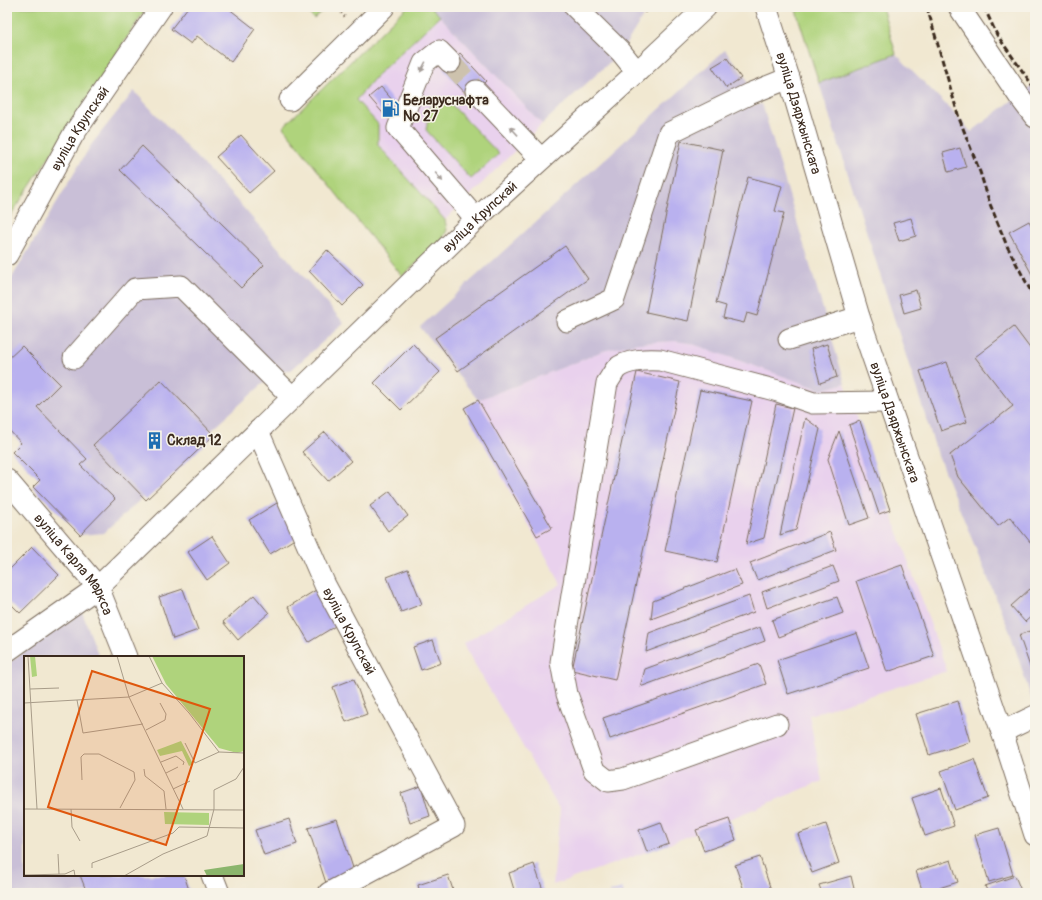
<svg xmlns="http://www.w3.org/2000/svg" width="1042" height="900" font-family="Pangolin,sans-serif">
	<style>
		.built { fill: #e9d1ed }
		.industrial { fill: #c9bfd7 }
		.green { fill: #afd37c; stroke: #757e4d }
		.building { fill: #b9b1ef }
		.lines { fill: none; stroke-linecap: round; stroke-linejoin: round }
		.minor-tunnel { stroke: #cdc2ad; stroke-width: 21; stroke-dasharray: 21 10; stroke-linecap: butt }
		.minor-casing { stroke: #7b6c5d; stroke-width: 23 }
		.path { stroke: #7b6c5d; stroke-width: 2.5; stroke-dasharray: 1 3; stroke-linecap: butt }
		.minor { stroke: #fff; stroke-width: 21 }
		.rail { stroke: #3b2a1e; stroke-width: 3; stroke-dasharray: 6 3; stroke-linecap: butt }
		.oneway { fill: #a79f9a }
		.labels { text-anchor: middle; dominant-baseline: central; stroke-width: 3; stroke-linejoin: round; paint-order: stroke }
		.poi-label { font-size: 14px; font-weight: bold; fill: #3b2a1e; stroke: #f7f3e8; text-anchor: start }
		.street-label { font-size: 14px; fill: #3b2a1e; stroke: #f7f3e8 }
		.inset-road { fill: none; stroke: #a89c89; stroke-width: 1 }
		.view { fill: #df570d; fill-opacity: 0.15; stroke: #df570d; stroke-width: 2 }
		.inset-edge { fill: none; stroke: #3b2a1e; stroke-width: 2 }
	</style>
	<rect width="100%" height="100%" fill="#f7f3e8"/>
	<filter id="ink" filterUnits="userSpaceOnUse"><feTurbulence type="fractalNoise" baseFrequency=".025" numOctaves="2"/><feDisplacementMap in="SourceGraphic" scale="8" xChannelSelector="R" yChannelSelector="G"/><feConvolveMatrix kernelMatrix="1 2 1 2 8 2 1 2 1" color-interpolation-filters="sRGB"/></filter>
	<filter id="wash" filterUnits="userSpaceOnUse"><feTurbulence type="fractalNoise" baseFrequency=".012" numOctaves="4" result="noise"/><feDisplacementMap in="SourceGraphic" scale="16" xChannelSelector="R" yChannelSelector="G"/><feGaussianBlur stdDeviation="0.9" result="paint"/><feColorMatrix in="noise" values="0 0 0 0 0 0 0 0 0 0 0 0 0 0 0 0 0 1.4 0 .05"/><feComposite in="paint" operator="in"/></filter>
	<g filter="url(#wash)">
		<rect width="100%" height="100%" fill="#f1e8d1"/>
		<g class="built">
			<polygon points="407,7 431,7 542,124 445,220 447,230 402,276 283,127"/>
			<polygon points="675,341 690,343 822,390 845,383 947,671 809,715 822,781 669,844 553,885 560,810 463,644 561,584 464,408 478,400 582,360 602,351 638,343"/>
		</g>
		<g class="industrial">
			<polygon points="431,7 651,7 645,13 621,52 542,124"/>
			<polygon points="725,50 746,78 751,106 762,104 845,383 822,390 690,343 675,341 638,343 602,351 582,360 478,400 420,327"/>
			<polygon points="896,54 959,118 971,132 1035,83 1035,710 1011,635 938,456 819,83"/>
			<polygon points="134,91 240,204 344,323 290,371 276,372 210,431 214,435 146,500 143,497 104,533 80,535 33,487 40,480 21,443 7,428 7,286 91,145"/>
			<polygon points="82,612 99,657 25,657 25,875 180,875 187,893 7,893 7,664"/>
		</g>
		<g class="green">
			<polygon points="7,7 147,7 7,221"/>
			<polygon points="303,7 327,7 314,19"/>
			<polygon points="407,7 431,7 440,16 379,73 356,100 378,124 378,145 445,220 447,230 441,242 402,276 283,127"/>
			<polygon points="795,7 882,7 896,54 819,83"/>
			<polygon points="447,100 499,154 471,179 426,130 430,106"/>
		</g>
		<g id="blocks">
			<g class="building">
				<polygon points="188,7 229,7 228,8 255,29 231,62 197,36 191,44 171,29"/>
				<polygon points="639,7 651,7 645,13"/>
				<polygon points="460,53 486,81 469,97 443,69"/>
				<polygon points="727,58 741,78 726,88 712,67"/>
				<polygon points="381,87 400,109 388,119 369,97"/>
				<polygon points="241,135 274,171 249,193 216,157"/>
				<polygon points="681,141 723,150 688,321 646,312"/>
				<polygon points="142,146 264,265 241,288 120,170"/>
				<polygon points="960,148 966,167 948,172 943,153"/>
				<polygon points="748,177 782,186 775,211 784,213 757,316 747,313 744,323 723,318 726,306 716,303"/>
				<polygon points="911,218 916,236 899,241 893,223"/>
				<polygon points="1029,221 1035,233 1035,280 1009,232"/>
				<polygon points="565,246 588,279 458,371 435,338"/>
				<polygon points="327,250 363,285 342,306 309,271"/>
				<polygon points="916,290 921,308 904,313 899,295"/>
				<polygon points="1014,327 1035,355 1035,548 1010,517 998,526 958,477 950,455 1013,406 975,357"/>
				<polygon points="413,344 440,372 401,410 374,383"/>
				<polygon points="827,344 837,377 820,383 811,349"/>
				<polygon points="22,346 60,384 37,407 87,459 80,465 115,499 80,535 33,487 40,480 12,452 21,443 7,428 7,360"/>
				<polygon points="947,362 967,422 941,431 920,371"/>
				<polygon points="637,372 680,382 615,680 572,670"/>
				<polygon points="161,380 214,435 146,500 93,445"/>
				<polygon points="700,390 752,401 717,562 665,551"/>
				<polygon points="478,400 552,528 537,536 464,408"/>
				<polygon points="776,404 793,408 764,538 746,544"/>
				<polygon points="805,418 820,429 796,530 780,535"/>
				<polygon points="860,421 890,510 879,514 849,425"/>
				<polygon points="839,431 869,518 849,525 828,459"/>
				<polygon points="325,432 351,461 328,481 302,452"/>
				<polygon points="390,491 408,516 388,531 370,506"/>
				<polygon points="277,503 298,537 270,554 249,520"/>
				<polygon points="830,532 836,550 757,580 750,563"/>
				<polygon points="212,536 230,563 207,580 188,552"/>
				<polygon points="32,547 59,575 20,613 7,600 7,572"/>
				<polygon points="902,565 934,656 887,672 856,581"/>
				<polygon points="833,566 839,581 767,608 762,592"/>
				<polygon points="408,569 422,604 401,612 387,577"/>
				<polygon points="735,569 742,585 651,619 653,601"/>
				<polygon points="183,589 198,630 173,639 159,597"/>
				<polygon points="1030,589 1035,594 1035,613 1025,622 1011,606"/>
				<polygon points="316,590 337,625 309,642 288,607"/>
				<polygon points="254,595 269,613 238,640 223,622"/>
				<polygon points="749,596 754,612 646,652 649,633"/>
				<polygon points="837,597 843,613 778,637 772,620"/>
				<polygon points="760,627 765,641 640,687 645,669"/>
				<polygon points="1035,629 1035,681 1019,635"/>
				<polygon points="857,633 869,668 788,694 777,660"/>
				<polygon points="433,640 441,663 421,670 413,647"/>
				<polygon points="759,664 766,684 610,739 603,718"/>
				<polygon points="354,679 367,714 346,722 333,687"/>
				<polygon points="958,701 970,742 929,755 916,714"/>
				<polygon points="974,759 988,798 955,810 941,771"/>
				<polygon points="421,786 430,816 410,823 401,793"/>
				<polygon points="941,788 954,826 925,836 912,798"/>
				<polygon points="289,819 297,844 264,855 255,830"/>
				<polygon points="337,819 356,877 327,886 308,828"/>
				<polygon points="729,819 736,840 704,851 696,830"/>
				<polygon points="661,822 669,844 647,852 639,830"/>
				<polygon points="826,824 839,863 812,873 798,834"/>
				<polygon points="999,828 1013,875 989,882 975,835"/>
				<polygon points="760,857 772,893 745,893 735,865"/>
				<polygon points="951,860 958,882 923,893 916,871"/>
				<polygon points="534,864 544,893 515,893 509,873"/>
				<polygon points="80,875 184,875 190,893 87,893"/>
				<polygon points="448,875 454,893 420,893 418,885"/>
				<polygon points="851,876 855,893 822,893 819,885"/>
				<polygon points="1015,876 1022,893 988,893 985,886"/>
				<polygon points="622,888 624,893 608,893"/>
			</g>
		</g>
	</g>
	<g filter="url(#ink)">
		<use href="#blocks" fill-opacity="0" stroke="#7b6c5d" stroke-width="1"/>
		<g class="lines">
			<polyline class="minor-tunnel" points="450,62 476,91"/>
			<defs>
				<g id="minor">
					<polyline points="575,7 621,52 637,72"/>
					<path id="s1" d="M766 7 789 78 859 317 1002 732 1035 835"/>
					<polyline points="959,7 1019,96 1035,117"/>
					<polyline points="450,62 439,51 424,63 398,128 476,219"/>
					<polyline points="476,91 541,159"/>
					<polyline points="290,100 384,7"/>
					<path id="s2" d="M7 255 73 135 161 7"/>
					<polyline points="567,321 614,299 669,133 749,94 789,78"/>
					<polyline points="789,339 859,317"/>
					<polyline points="74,358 135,289 181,286 292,397"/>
					<path id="s3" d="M258 431 325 585 454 826 329 893"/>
					<path id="s4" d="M7 480 98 587 126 657"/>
					<path id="s5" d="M7 651 98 587 476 219 637 72 706 7"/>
					<path d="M777 724 623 779 608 781 594 770 567 694 561 662 607 383C610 379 613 373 616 369 626 360 647 359 660 360L778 391 813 403 887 402"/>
					<polyline points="1002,732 1035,716"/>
					<polyline points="212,875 219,893"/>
				</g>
			</defs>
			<use href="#minor" class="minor-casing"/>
			<polyline class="path" points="336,7 345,17"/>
			<use href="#minor" class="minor"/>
			<g class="rail">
				<polyline points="927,7 959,118 980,172 990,204 1007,246 1035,299"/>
				<polyline points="984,7 997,35 1035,89"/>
			</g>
		</g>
		<defs><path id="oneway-solid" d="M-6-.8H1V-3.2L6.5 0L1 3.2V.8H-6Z"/></defs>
		<g class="oneway">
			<use href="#oneway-solid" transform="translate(423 67) rotate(118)"/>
			<use href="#oneway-solid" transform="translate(514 131) rotate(-133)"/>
			<use href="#oneway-solid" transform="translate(439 177) rotate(50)"/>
		</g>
	</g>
	<defs>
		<symbol id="fuel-bare" viewBox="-9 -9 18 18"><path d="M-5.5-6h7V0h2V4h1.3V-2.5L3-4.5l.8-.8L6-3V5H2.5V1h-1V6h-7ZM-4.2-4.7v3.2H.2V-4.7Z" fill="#1f6fb2" stroke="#f7f3e8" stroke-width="2.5" paint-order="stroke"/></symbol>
		<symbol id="building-bare" viewBox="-9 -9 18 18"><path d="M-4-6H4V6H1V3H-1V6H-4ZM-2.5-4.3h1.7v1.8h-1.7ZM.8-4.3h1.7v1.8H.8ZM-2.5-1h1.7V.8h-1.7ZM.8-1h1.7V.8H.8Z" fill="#1f6fb2" stroke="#f7f3e8" stroke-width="2.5" paint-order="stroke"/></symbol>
	</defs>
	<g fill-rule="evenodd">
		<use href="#fuel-bare" x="378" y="96" width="25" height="25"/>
		<use href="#building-bare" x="142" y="428" width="25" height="25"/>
	</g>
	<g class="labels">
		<g class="poi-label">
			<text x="403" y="100">Беларуснафта<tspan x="403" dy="16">№ 27</tspan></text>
			<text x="167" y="440">Склад 12</text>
		</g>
		<g class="street-label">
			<text stroke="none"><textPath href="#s1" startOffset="111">вуліца Дзяржынскага</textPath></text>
			<text stroke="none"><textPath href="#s2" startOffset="146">вуліца Крупскай</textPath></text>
			<text stroke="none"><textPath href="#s5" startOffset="643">вуліца Крупскай</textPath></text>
			<text stroke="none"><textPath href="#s1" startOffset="435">вуліца Дзяржынскага</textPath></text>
			<text stroke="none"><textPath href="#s4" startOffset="108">вуліца Карла Маркса</textPath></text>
			<text stroke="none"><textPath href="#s3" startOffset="220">вуліца Крупскай</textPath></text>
		</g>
	</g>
	<g transform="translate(24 656)">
		<rect width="220" height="220" fill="#f1e8d1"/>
		<path d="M6 0H11L13 20 8 21ZM128 0H220V95L213 97 195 92 142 28ZM157 85 169 108 165 110 158 95 136 100 133 94ZM140 156 185 157V169L141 168Z" fill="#afd37c"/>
		<path d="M220 208V220H183L180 214Z" fill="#8bb56c"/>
		<path class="inset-road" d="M4 0 13 153M93 0 105 41 159 153M125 0 138 27 165 57 195 96 220 97M6 33 35 32M53 44 59 77 119 68M0 47 105 41 138 27M122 74 141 64 142 58 136 47M161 87 171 107 195 96M137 106 152 100 160 106 159 109M120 113 121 120 140 135 142 153M142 117 154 111M58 124 57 101 60 98H75L110 116 111 124 96 152M149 133 166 125M0 153 220 154M47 153 48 171 56 185M34 198 35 218M68 212V207L149 177 155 171 220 172M0 219 41 218 50 214 51 220M100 220 139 198 183 180 190 153V134L212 123 220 111"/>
		<path class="view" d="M68 15 186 53 142 189 24 151Z"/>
		<rect width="220" height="220" class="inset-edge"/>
	</g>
	<rect width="1042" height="900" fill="none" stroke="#f7f3e8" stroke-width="24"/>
</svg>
